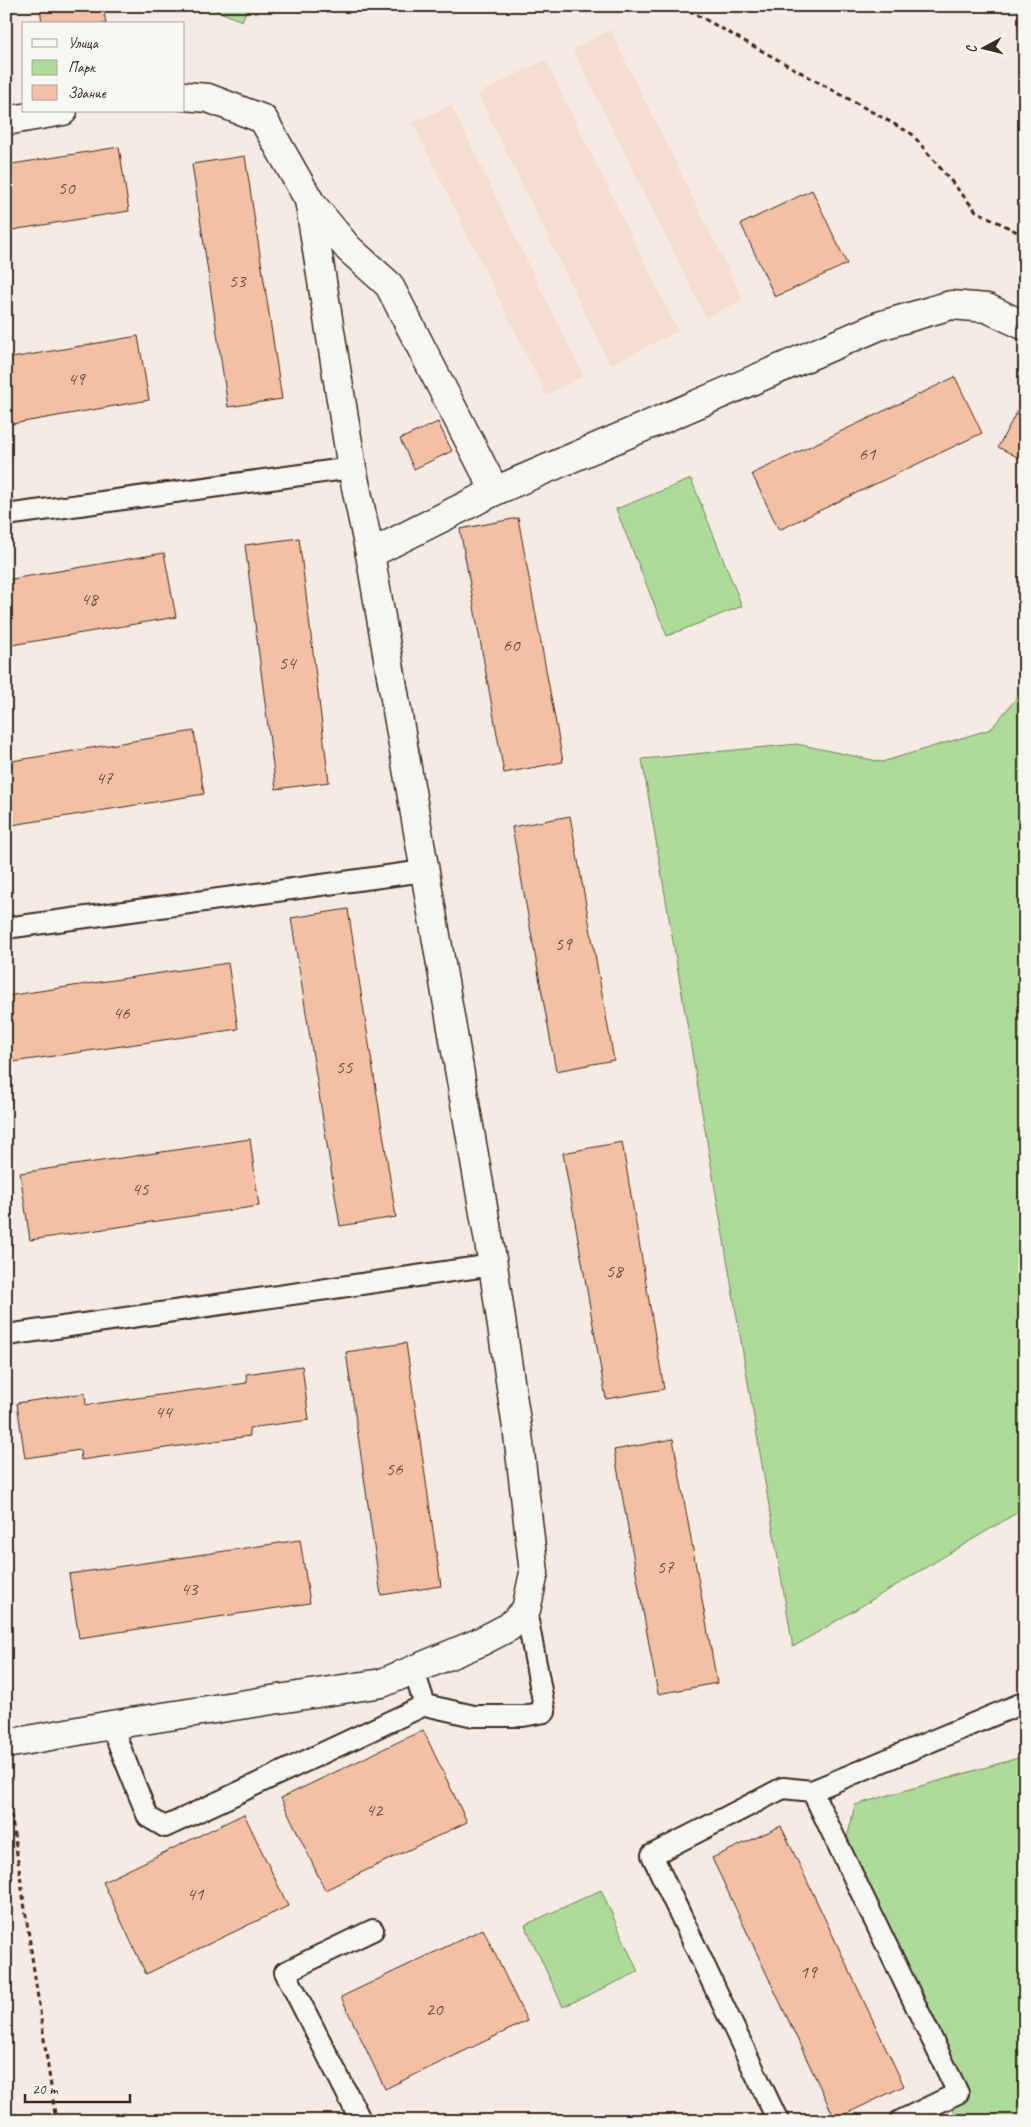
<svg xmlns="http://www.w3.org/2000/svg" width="1031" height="2127" font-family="Caveat,sans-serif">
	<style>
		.built { fill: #f4ded0 }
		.green { fill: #addb9a; stroke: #74825c }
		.building { fill: #f3c0a5; stroke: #3b2a1e }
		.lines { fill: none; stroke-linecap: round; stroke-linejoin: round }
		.lane-casing { stroke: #3b2a1e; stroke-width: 24 }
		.street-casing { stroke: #3b2a1e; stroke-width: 31 }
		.path { stroke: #3b2a1e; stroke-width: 3; stroke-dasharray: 5 4; stroke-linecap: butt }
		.lane { stroke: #f6f6f2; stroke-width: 20 }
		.street { stroke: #f6f6f2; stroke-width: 28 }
		.labels { text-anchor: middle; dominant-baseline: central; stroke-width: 4; stroke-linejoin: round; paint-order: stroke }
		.number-label { font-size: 19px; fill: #695040 }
	</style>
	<rect width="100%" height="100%" fill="#f5ebe3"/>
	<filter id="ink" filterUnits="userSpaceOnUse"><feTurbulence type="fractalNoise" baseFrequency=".02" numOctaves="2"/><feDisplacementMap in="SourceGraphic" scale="10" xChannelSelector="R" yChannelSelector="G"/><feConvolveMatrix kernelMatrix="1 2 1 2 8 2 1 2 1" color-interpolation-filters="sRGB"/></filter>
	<g filter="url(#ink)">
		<g class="built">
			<polygon points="610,30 743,299 706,318 573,49"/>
			<polygon points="545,60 678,331 610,365 478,94"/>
			<polygon points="451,105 583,376 546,395 413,123"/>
		</g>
		<g class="green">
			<polygon points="205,6 248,6 242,21"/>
			<polygon points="691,479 742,606 667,636 616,509"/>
			<polygon points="1025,688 1025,1508 793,1647 642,759 797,744 882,762 991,729"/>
			<polygon points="1025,1756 1025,2121 959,2121 839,1872 855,1805"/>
			<polygon points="601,1890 638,1972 563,2007 525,1925"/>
		</g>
		<g class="building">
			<polygon points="40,6 103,6 106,24 42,24"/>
			<polygon points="119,147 129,211 6,231 6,165"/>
			<polygon points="245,156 282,399 228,407 192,164"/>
			<polygon points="812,190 847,264 775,297 741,224"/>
			<polygon points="138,336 149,400 6,425 6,359"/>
			<polygon points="955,377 982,433 779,530 752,474"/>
			<polygon points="1025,396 1025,461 998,447"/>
			<polygon points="438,422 452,451 414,469 400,439"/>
			<polygon points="518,518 563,762 504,773 460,529"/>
			<polygon points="299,538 329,782 276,789 245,545"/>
			<polygon points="164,553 176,617 6,646 6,580"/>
			<polygon points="194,731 204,794 6,826 6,762"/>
			<polygon points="570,816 614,1060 556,1071 512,827"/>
			<polygon points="348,909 396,1217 340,1226 291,918"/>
			<polygon points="228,963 238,1029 6,1063 6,996"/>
			<polygon points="250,1139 259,1206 30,1240 20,1173"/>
			<polygon points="622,1142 664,1389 606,1399 563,1153"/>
			<polygon points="406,1343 441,1586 381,1595 346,1352"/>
			<polygon points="302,1366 309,1420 249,1428 250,1436 81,1460 80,1450 25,1458 17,1403 85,1393 86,1405 247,1383 246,1374"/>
			<polygon points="673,1439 717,1683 658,1694 614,1450"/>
			<polygon points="300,1540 310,1603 79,1638 69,1574"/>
			<polygon points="423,1730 467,1822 325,1890 281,1798"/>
			<polygon points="244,1814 288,1906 146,1974 103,1882"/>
			<polygon points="781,1826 904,2086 835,2119 712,1858"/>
			<polygon points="483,1929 527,2021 385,2089 341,1997"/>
		</g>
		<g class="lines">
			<defs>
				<g id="lane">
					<polyline points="6,515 352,468"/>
					<polyline points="6,928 424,871"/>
					<polyline points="7,1335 493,1265"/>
					<polyline points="425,1705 474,1716 523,1716 545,1712 526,1610"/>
					<polyline points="111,1725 148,1817 165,1827 425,1705 414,1671"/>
					<polyline points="812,1791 1025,1702"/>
					<polyline points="361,2121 285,1972 373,1930"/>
					<polyline points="778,2121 652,1855 783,1788 812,1791 958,2093 900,2121"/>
				</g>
				<g id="street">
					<polyline points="6,121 63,111"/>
					<polyline points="310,202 348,248 389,285 495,491"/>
					<polyline points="370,554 495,491 879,326 951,305 987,308 1025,326"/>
					<polyline points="6,1744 111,1725 382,1683 478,1643 509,1627 526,1610 534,1573 518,1435 493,1265 370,554 352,468 309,200 263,119 208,98 184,96"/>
				</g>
			</defs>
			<use href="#lane" class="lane-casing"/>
			<use href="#street" class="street-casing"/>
			<g class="path">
				<polyline points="681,6 912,134 976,211 1025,236"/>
				<polyline points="6,1779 56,2121"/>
			</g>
			<use href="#lane" class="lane"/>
			<use href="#street" class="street"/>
		</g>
	</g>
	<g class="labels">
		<g class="number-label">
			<text x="66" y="188">50</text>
			<text x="237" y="281">53</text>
			<text x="76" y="379">49</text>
			<text x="867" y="454">61</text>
			<text x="89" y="599">48</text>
			<text x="511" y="645">60</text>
			<text x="287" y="663">54</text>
			<text x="104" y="778">47</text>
			<text x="563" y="944">59</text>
			<text x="121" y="1013">46</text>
			<text x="344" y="1067">55</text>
			<text x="140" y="1189">45</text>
			<text x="614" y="1271">58</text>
			<text x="163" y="1412">44</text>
			<text x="394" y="1469">56</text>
			<text x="665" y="1567">57</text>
			<text x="189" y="1589">43</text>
			<text x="374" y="1810">42</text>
			<text x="195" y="1894">41</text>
			<text x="808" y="1972">19</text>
			<text x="434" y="2009">20</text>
		</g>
	</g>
	<rect width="1031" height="2127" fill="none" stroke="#f6f6f2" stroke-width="25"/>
	<rect x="12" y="12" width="1006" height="2102" fill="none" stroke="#3b2a1e" stroke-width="2" filter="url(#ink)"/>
	<rect x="22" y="22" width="162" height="90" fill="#f6f6f2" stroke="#aba49d"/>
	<rect x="32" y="39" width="25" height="8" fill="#f6f6f2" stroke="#aba49d"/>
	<text x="68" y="48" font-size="15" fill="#3b2a1e">Улица</text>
	<rect x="32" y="60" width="25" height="15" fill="#addb9a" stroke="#aba49d"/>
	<text x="68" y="72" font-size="15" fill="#3b2a1e">Парк</text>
	<rect x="32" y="85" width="25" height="15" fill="#f3c0a5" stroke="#aba49d"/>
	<text x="68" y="98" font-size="15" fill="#3b2a1e">Здание</text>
	<g transform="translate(984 48) rotate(263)" stroke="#f6f6f2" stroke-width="4" paint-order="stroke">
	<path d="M0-4L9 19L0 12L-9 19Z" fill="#3b2a1e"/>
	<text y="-8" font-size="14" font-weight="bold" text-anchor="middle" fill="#3b2a1e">С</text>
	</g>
	<path d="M25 2094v8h105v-8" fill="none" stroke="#3b2a1e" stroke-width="2.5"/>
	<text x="32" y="2094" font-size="15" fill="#3b2a1e" stroke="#f6f6f2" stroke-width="4" paint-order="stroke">20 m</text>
</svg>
